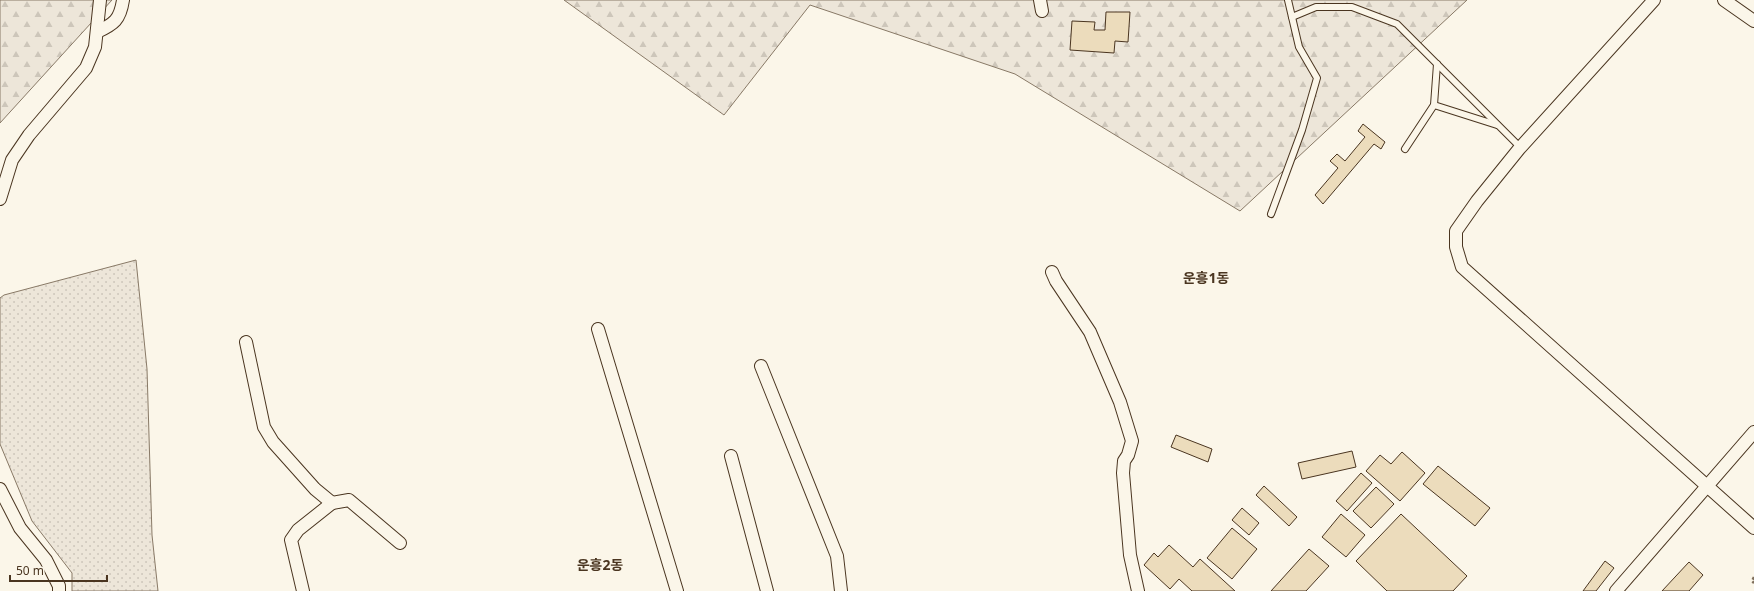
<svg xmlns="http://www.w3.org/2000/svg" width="1754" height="591" font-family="'Noto Sans','Noto Sans KR',sans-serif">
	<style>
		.grass { fill: url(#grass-dots); stroke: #887966 }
		.forest { fill: url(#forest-firs); stroke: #887966 }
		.building { fill: #ecdcbc; stroke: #4a3520 }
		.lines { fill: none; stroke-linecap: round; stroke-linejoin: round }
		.service-casing { stroke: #4a3520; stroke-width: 8 }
		.minor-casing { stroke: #4a3520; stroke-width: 14 }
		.path { stroke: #7f6f5c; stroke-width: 2.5; stroke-dasharray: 3 2; stroke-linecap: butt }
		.service { stroke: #fbf6e9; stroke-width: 6 }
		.minor { stroke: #fbf6e9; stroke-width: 12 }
		.labels { text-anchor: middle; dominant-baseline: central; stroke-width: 3; stroke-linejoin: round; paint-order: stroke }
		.neighbourhood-label { font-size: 14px; font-weight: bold; fill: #4a3520; stroke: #fbf6e9 }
	</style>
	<defs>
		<pattern id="grass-dots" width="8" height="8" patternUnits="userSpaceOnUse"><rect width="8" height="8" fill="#ede6d9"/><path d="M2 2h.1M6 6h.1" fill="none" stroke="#cdc6ba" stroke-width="1.8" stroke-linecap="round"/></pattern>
		<pattern id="forest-firs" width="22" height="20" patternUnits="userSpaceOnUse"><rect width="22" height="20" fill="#ede6d9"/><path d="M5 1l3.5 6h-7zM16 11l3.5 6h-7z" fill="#cdc6ba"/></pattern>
	</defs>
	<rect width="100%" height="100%" fill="#fbf6e9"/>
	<polygon class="grass" points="136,260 147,369 152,535 158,591 72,591 72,573 32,521 0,444 0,298 4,295"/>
	<g class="forest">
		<polygon points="0,0 112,0 0,123"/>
		<polygon points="564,0 1467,0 1240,211 1015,74 810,5 724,115"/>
	</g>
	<g class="building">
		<polygon points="1106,12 1130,12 1128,42 1115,41 1114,53 1070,50 1072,21 1095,22 1094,30 1105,30"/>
		<polygon points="1363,124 1385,142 1381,149 1374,144 1323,204 1315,195 1338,168 1330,161 1337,154 1345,161 1365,137 1358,131"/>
		<polygon points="1176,435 1212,449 1208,462 1171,447"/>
		<polygon points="1352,451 1356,467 1302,479 1298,463"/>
		<polygon points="1402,452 1425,473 1400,501 1366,471 1380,455 1391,464"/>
		<polygon points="1438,466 1490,508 1475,526 1423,484"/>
		<polygon points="1361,473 1372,483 1347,511 1336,501"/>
		<polygon points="1264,486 1297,517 1289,526 1256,495"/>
		<polygon points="1376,487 1394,504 1371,528 1353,511"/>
		<polygon points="1242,508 1259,523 1249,535 1232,520"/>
		<polygon points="1341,514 1365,535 1346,557 1322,537"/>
		<polygon points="1401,514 1467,576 1453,591 1387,591 1356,561"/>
		<polygon points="1232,528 1257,549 1232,579 1207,558"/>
		<polygon points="1169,545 1193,567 1200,559 1235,591 1192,591 1179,579 1170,589 1144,565 1154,553 1158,557"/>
		<polygon points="1309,549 1329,566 1306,591 1271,591"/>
		<polygon points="1605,561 1614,568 1596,591 1583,591"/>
		<polygon points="1689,562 1703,575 1689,591 1662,591"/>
	</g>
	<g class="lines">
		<defs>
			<g id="service">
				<polyline points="1292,17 1316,7 1352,7 1397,24 1520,147"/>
				<polyline points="1434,105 1497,125"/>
				<polyline points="1405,149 1434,105 1437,64"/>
				<polyline points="1271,214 1302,130 1317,78 1299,47 1288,0"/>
			</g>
			<g id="minor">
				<polyline points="1040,0 1042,11"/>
				<polyline points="1654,0 1519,149 1477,201 1456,231 1456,247 1462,267 1754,528"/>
				<polyline points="1724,0 1754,21"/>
				<path d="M97 32C114 24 120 20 123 0"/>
				<polyline points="0,199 12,160 29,135 86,68 95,47 100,0"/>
				<polyline points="1052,272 1056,281 1090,332 1120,402 1132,441 1128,455 1124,461 1123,473 1130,555 1138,591"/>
				<polyline points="598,329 677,591"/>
				<polyline points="246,342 264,427 273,442 315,489 332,503 349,500 400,543"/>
				<polyline points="761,366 837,556 841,591"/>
				<polyline points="731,456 767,591"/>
				<polyline points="0,489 20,528 46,560 59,586 59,591"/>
				<polyline points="303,591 291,540 298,530 332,503"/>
				<polyline points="1616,591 1754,432"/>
			</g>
		</defs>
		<use href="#service" class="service-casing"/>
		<use href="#minor" class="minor-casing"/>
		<polyline class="path" points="1754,577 1752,581 1754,583"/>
		<use href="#service" class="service"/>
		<use href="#minor" class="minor"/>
	</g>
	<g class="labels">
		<g class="neighbourhood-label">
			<text x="1206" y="277">운흥1동</text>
			<text x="600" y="564">운흥2동</text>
		</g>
	</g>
	<path d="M10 575v6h97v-6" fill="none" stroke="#4a3520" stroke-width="2"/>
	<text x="16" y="575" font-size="12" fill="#4a3520" stroke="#fbf6e9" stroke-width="3" paint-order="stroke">50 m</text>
</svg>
